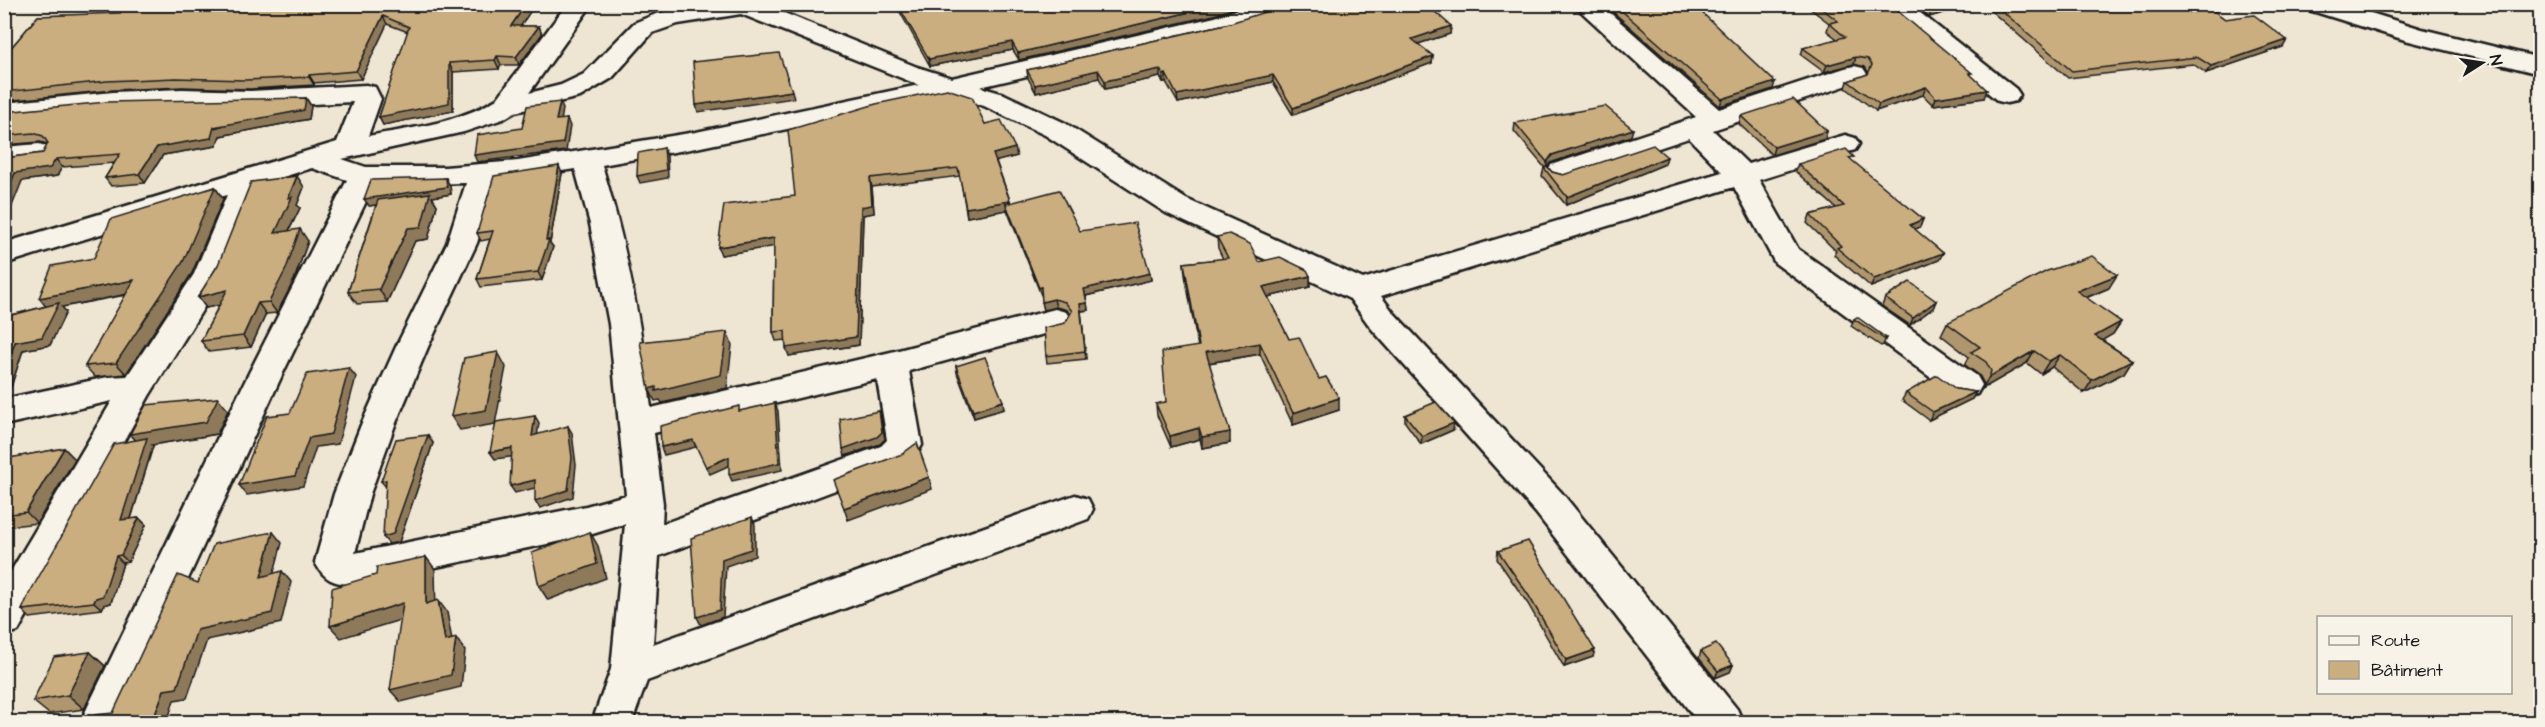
<svg xmlns="http://www.w3.org/2000/svg" width="2545" height="727" font-family="'Architects Daughter',sans-serif">
	<style>
		.lines { fill: none; stroke-linecap: round; stroke-linejoin: round }
		.minor-casing { stroke: #1c1c1c; stroke-width: 5 }
		.minor { fill: #f7f3e8; fill-rule: evenodd }
		.wall { fill: #af966e; stroke: #1c1c1c; stroke-width: 1.5 }
		.shaded-wall { fill: #8e7a5a; stroke: #1c1c1c; stroke-width: 1.5 }
		.building { fill: #cbae80; stroke: #1c1c1c; stroke-width: 1.5 }
	</style>
	<rect width="100%" height="100%" fill="#eee5d3"/>
	<filter id="ink" filterUnits="userSpaceOnUse"><feTurbulence type="fractalNoise" baseFrequency=".0167" numOctaves="2"/><feDisplacementMap in="SourceGraphic" scale="12" xChannelSelector="R" yChannelSelector="G"/><feConvolveMatrix kernelMatrix="1 2 1 2 8 2 1 2 1" color-interpolation-filters="sRGB"/></filter>
	<g filter="url(#ink)">
		<g class="lines">
			<defs>
				<g id="minor">
					<path d="M567 4H592L529 93 561 85 584 74 634 23 656 14 704 4H762L917 67 952 78 1215 17 1255 4H1295L1292 9 1230 28 980 87 1004 94 1065 123 1186 199 1363 279 1722 172 1689 138 1571 177 1561 180 1551 177 1547 171 1551 165 1696 117 1573 4H1600L1719 109 1845 68 1854 66 1863 68 1867 74 1863 80 1713 130 1748 164 1845 135 1855 138 1859 144 1855 150 1759 180 1798 249 1977 376 1982 385 1977 394 1965 397 1953 394 1775 263 1734 187 1381 296 1393 312 1562 493 1737 709 1743 722H1698L1536 513 1371 328 1350 299 1166 213 1045 135 984 106 949 95 696 148 602 165C627 246 641 323 651 408L891 352 1055 309 1066 312 1071 320 1066 328 909 371 922 445 917 454 905 464 659 556 653 644 1075 495 1088 499 1093 509 1088 519 647 681 632 722H592L611 669 625 524 586 536 354 584C334 584 324 580 315 562L334 494 361 425 396 347 447 243 466 183 374 185 283 373 122 722H84L82 719 88 706 249 373 347 180 312 168 260 184 224 275 149 396 18 631 4 635V583L112 401 4 425V399L108 377 127 376 194 274 227 195 4 264V243L337 142 353 102 250 107 182 105 113 108 4 119V103L113 92 182 89 250 91 366 85 375 87 381 99 368 136C412 128 458 123 497 99ZM741 14 919 85 696 132 518 161 445 167H366L342 159 464 132 503 119 515 112 580 97 612 78 652 33 678 24ZM575 169 590 224 609 324 626 495 586 506 355 553 370 494 395 425 428 347 477 243 496 181ZM877 379 887 440 881 446 662 524 663 504 654 433Z"/>
					<polygon points="1881,4 1909,4 2016,89 2020,95 2016,101 2007,103 1998,101"/>
					<polygon points="2303,4 2342,4 2422,29 2540,58 2540,74 2405,40 2306,9"/>
					<polygon points="39,144 49,147 53,153 49,159 4,165 4,147"/>
				</g>
			</defs>
			<use href="#minor" class="minor-casing"/>
			<use href="#minor" class="minor"/>
		</g>
		<g class="wall">
			<polygon points="535,4 520,26 539,26 542,34 519,65 501,65 499,69 453,72 453,111 383,125 379,117 408,32 387,24 361,79 314,83 314,85 250,89 182,87 113,90 4,101 4,56 38,16"/>
			<polygon points="1042,4 1246,4 1214,15 1019,60 1013,50 930,66 900,12 898,5 1031,7"/>
			<polygon points="1604,4 1693,4 1773,89 1720,106"/>
			<polygon points="1804,4 1889,4 1971,75 1984,98 1933,105 1923,95 1876,111 1846,88 1848,81 1868,74 1868,72 1865,67 1854,64 1824,72 1801,55 1803,48 1837,39 1827,31 1829,23"/>
			<polygon points="1913,4 1975,4 1929,17"/>
			<polygon points="1983,4 2204,4 2225,19 2287,40 2283,47 2206,73 2193,64 2068,78"/>
			<polygon points="1230,23 1451,26 1450,34 1418,44 1433,56 1432,63 1293,115 1273,82 1178,103 1166,82 1163,82 1160,77 1105,89 1099,78 1036,93 1028,78 1027,70"/>
			<polygon points="306,98 311,106 309,119 220,136 216,146 163,155 145,183 111,186 105,178 114,163 62,167 57,176 22,181 4,158 43,153 48,144 40,142 4,145 4,112"/>
			<polygon points="1741,116 1827,131 1825,139 1772,155 1739,124"/>
			<polygon points="1515,123 1631,136 1550,163 1547,167 1552,172 1563,175 1665,164 1566,205 1542,176 1544,168 1545,168 1514,131"/>
			<polygon points="985,124 1017,156 996,161 1011,203 1080,231 1150,273 1151,280 1086,296 1088,310 1081,311 1086,359 1047,363 1046,356 1070,315 1067,310 1056,307 1044,310 1042,295 1041,295 1007,210 967,217 960,176 872,187 874,213 863,215 859,345 789,356 786,340 776,341 773,332 774,246 721,255 795,196"/>
			<polygon points="1852,161 1923,219 1920,227 1914,229 1943,253 1939,260 1871,287 1834,255 1836,251 1807,223 1810,215 1836,208 1795,171 1798,164"/>
			<polygon points="562,173 550,243 553,247 542,280 481,287 477,279 490,239 481,241 477,233"/>
			<polygon points="450,186 451,194 432,197 437,205 428,239 415,241 387,302 357,304 348,292 376,205 369,206"/>
			<polygon points="215,187 223,199 192,273 126,374 95,377 85,366 126,295 62,307 66,312 50,345 23,350 8,396 4,317 46,306 94,258"/>
			<polygon points="304,187 297,205 300,208 289,231 308,241 294,280 277,313 266,314 251,347 209,352 201,341 219,305 206,308 198,297 218,265"/>
			<polygon points="1217,237 1259,262 1310,276 1310,287 1268,297 1289,339 1319,379 1339,410 1293,425 1260,354 1209,363 1230,443 1202,448 1200,439 1171,447 1157,415 1156,404 1166,402 1198,347 1185,275 1184,263 1223,259 1218,248"/>
			<polygon points="2109,288 2086,298 2121,322 2113,334 2102,340 2132,360 2124,373 2084,393 2052,367 2041,374 2027,363 1982,389 1984,384 1979,375 1965,365 1969,357 1941,335 1947,323"/>
			<polygon points="1885,298 1936,301 1933,308 1910,325 1882,306"/>
			<polygon points="1854,319 1886,338 1883,345 1881,346 1851,326"/>
			<polygon points="956,366 1004,409 974,418 957,373"/>
			<polygon points="1956,389 1976,392 1972,399 1929,420 1902,400 1906,393"/>
			<polygon points="228,410 217,434 152,445 153,446 131,519 139,518 146,525 128,562 123,563 111,603 104,605 102,609 30,618 22,610 135,440"/>
			<polygon points="1405,415 1453,430 1421,444 1405,422"/>
			<polygon points="428,435 433,443 399,542 389,544 386,487 381,481"/>
			<polygon points="64,448 75,459 37,523 4,527 4,459"/>
			<polygon points="1498,551 1593,657 1564,667 1528,604 1497,559"/>
			<polygon points="1701,651 1733,665 1730,672 1715,678 1699,658"/>
			<polygon points="90,652 105,666 84,709 49,714 33,701"/>
		</g>
		<g class="shaded-wall">
			<polygon points="526,4 535,4 515,35 511,26"/>
			<polygon points="1223,4 1246,4 1214,15 1019,60 1018,53"/>
			<polygon points="1952,4 1975,4 1929,17 1932,10"/>
			<polygon points="383,16 387,24 361,79 356,71"/>
			<polygon points="539,26 542,34 519,65 516,57"/>
			<polygon points="1451,26 1450,34 1411,46 1412,39"/>
			<polygon points="2287,40 2283,47 2206,73 2211,66"/>
			<polygon points="1012,42 1013,50 930,66 929,59"/>
			<polygon points="497,56 501,65 499,69 495,60"/>
			<polygon points="1433,56 1432,63 1293,115 1293,108"/>
			<polygon points="1856,57 1854,64 1824,72 1827,65"/>
			<polygon points="449,63 453,72 453,111 383,125 379,117"/>
			<polygon points="1160,69 1160,77 1105,89 1105,81"/>
			<polygon points="1098,70 1099,78 1036,93 1035,85"/>
			<polygon points="1166,74 1166,82 1163,82 1163,75"/>
			<polygon points="309,75 314,83 314,85 309,77"/>
			<polygon points="1273,75 1273,82 1178,103 1177,95"/>
			<polygon points="1775,82 1773,89 1720,106 1722,99"/>
			<polygon points="1926,87 1923,95 1876,111 1879,104"/>
			<polygon points="1987,90 1984,98 1933,105 1936,98"/>
			<polygon points="792,91 794,98 698,112 696,105"/>
			<polygon points="306,98 311,106 309,119 220,136 216,146 163,155 145,183 139,174 157,147"/>
			<polygon points="560,102 563,109 560,128 556,120"/>
			<polygon points="567,119 570,126 566,151 477,162 474,155"/>
			<polygon points="1633,129 1631,136 1550,163 1546,169 1547,162 1552,155"/>
			<polygon points="1827,131 1825,139 1772,155 1774,147"/>
			<polygon points="664,148 667,156 668,178 640,183 637,176"/>
			<polygon points="1015,148 1017,156 994,162 993,154"/>
			<polygon points="1667,157 1665,164 1566,205 1567,197"/>
			<polygon points="56,159 62,167 57,176 22,181 4,226 4,199 15,173"/>
			<polygon points="559,166 562,173 550,243 553,247 542,280 538,272 546,240"/>
			<polygon points="297,176 304,187 297,205 300,208 282,244 275,233"/>
			<polygon points="446,178 450,186 451,194 432,197 437,205 428,239 415,241 387,302 379,289 408,228 429,197 369,206 364,199"/>
			<polygon points="870,178 872,187 874,213 863,215 859,345 789,356 786,348 861,207"/>
			<polygon points="215,187 223,199 192,273 126,374 116,363"/>
			<polygon points="1010,201 1012,209 1006,204 1007,210 967,217 966,208"/>
			<polygon points="1923,219 1920,227 1906,233 1910,225"/>
			<polygon points="300,229 308,241 294,280 277,313 269,302"/>
			<polygon points="774,238 777,246 721,255 718,247"/>
			<polygon points="1943,253 1939,260 1871,287 1874,279"/>
			<polygon points="1150,273 1151,280 1085,296 1084,289"/>
			<polygon points="2117,275 2109,288 2070,304 2077,291"/>
			<polygon points="1310,276 1310,287 1263,298 1263,287"/>
			<polygon points="134,280 143,291 62,307 66,312 50,345 23,350 8,396 4,397 4,373 15,342 48,309 39,298"/>
			<polygon points="227,290 235,302 206,308 198,297"/>
			<polygon points="1054,299 1056,307 1044,310 1042,302"/>
			<polygon points="1936,301 1933,308 1910,325 1913,318"/>
			<polygon points="258,303 266,314 251,347 243,336"/>
			<polygon points="1087,303 1088,310 1081,311 1086,359 1080,304"/>
			<polygon points="2121,322 2113,334 2088,349 2095,336"/>
			<polygon points="727,332 732,345 727,388 662,403 660,400 655,401 649,389"/>
			<polygon points="1260,343 1260,354 1207,363 1206,352"/>
			<polygon points="2034,351 2027,363 1982,389 1989,377"/>
			<polygon points="498,352 506,367 495,424 460,430 451,416"/>
			<polygon points="2060,355 2052,367 2041,374 2049,361"/>
			<polygon points="2132,360 2124,373 2084,393 2092,380"/>
			<polygon points="349,368 356,377 338,444 316,447 303,486 247,495 239,485 309,438"/>
			<polygon points="1976,392 1972,399 1929,420 1933,412"/>
			<polygon points="218,398 228,410 217,434 152,445 153,446 128,528 121,520 141,446 130,434"/>
			<polygon points="1339,398 1339,410 1293,425 1293,413"/>
			<polygon points="1003,401 1004,409 974,418 973,411"/>
			<polygon points="775,403 778,411 782,470 732,481 729,474"/>
			<polygon points="879,411 881,419 885,439 880,444 845,456 843,449"/>
			<polygon points="535,416 539,423 536,444 532,436"/>
			<polygon points="1454,423 1453,430 1421,444 1422,436"/>
			<polygon points="568,426 572,433 576,465 573,497 540,508 535,501"/>
			<polygon points="1199,428 1200,439 1171,447 1170,436"/>
			<polygon points="1230,432 1230,443 1202,448 1202,437"/>
			<polygon points="428,435 433,443 399,542 389,544 383,537"/>
			<polygon points="693,440 696,447 664,455 661,447"/>
			<polygon points="64,448 75,459 37,523 26,512"/>
			<polygon points="512,448 517,456 495,459 490,452"/>
			<polygon points="729,457 733,464 710,474 706,467"/>
			<polygon points="929,477 932,489 848,520 844,508"/>
			<polygon points="535,480 539,487 515,493 510,486"/>
			<polygon points="752,517 755,525 755,556 726,566 723,617 701,625 697,617 722,559"/>
			<polygon points="139,518 146,525 128,562 121,555"/>
			<polygon points="273,532 282,543 270,587 261,577"/>
			<polygon points="590,532 598,546 606,578 548,600 539,586"/>
			<polygon points="116,556 123,563 111,603 104,605 102,609 94,602"/>
			<polygon points="426,557 435,569 436,616 426,604"/>
			<polygon points="282,571 291,582 281,623 207,640 187,698 174,700 167,723 152,723 164,690 197,630"/>
			<polygon points="438,600 447,612 454,652 456,638 465,651 461,687 401,702 390,690 445,641"/>
			<polygon points="403,603 413,616 341,638 330,626"/>
			<polygon points="1595,650 1593,657 1564,667 1566,660"/>
			<polygon points="90,652 105,666 84,709 68,695"/>
			<polygon points="1733,665 1730,672 1715,678 1718,671"/>
		</g>
		<g class="building">
			<polygon points="126,4 526,4 511,26 539,26 516,57 497,56 495,60 449,63 449,103 379,117 409,27 383,16 356,71 309,75 309,77 245,80 176,78 107,81 4,92 4,56 38,16 120,13"/>
			<polygon points="1029,4 1031,7 1042,4 1223,4 1018,53 1012,42 929,59 898,5"/>
			<polygon points="1290,4 1426,4 1451,26 1412,39 1433,56 1293,108 1273,75 1177,95 1166,74 1163,75 1160,69 1105,81 1098,70 1035,85 1027,70 1230,23"/>
			<polygon points="1614,4 1693,4 1775,82 1722,99"/>
			<polygon points="1816,4 1889,4 1972,73 1969,73 1987,90 1936,98 1926,87 1879,104 1848,81 1868,74 1872,65 1868,59 1856,57 1827,65 1803,48 1845,37 1829,23 1838,21"/>
			<polygon points="1925,4 1952,4 1932,10"/>
			<polygon points="1994,4 2204,4 2225,19 2254,15 2287,40 2211,66 2197,57 2072,71"/>
			<polygon points="779,53 792,91 696,105 693,62"/>
			<polygon points="947,89 972,97 985,124 1001,120 1015,148 993,154 1010,201 966,208 958,168 870,178 872,205 861,207 856,337 786,348 785,331 773,332 774,238 718,247 724,205 795,196 788,130 876,104"/>
			<polygon points="306,98 304,110 214,127 211,138 157,147 139,174 105,178 120,154 56,159 50,168 15,173 4,199 4,158 43,153 48,143 43,136 33,133 4,136 4,112 107,102"/>
			<polygon points="1793,99 1827,131 1774,147 1741,116"/>
			<polygon points="560,102 556,120 567,119 563,143 474,155 477,135 522,128 527,106"/>
			<polygon points="1605,106 1633,129 1552,155 1547,162 1515,123"/>
			<polygon points="1653,145 1667,157 1567,197 1544,168 1548,167 1552,172 1563,175"/>
			<polygon points="664,148 666,170 637,176 638,153"/>
			<polygon points="1846,149 1854,157 1849,158 1923,219 1910,225 1943,253 1874,279 1837,248 1841,246 1810,215 1844,206 1798,164"/>
			<polygon points="559,166 546,240 549,240 538,272 477,279 493,231 477,233 494,176"/>
			<polygon points="297,176 288,198 292,197 275,233 300,229 286,269 269,302 258,303 243,336 201,341 227,290 198,297 218,265 251,182"/>
			<polygon points="446,178 447,187 364,199 371,180"/>
			<polygon points="215,187 183,262 116,363 85,366 134,280 39,298 52,266 94,258 111,219"/>
			<polygon points="1059,190 1080,231 1135,223 1150,273 1084,289 1087,303 1080,304 1085,351 1046,356 1044,328 1065,323 1072,311 1065,302 1054,299 1042,302 1041,287 1039,288 1006,204"/>
			<polygon points="430,193 421,227 408,228 379,289 348,292 378,200"/>
			<polygon points="1229,234 1250,244 1259,262 1280,257 1307,270 1310,276 1263,287 1289,339 1299,337 1319,379 1326,377 1339,398 1293,413 1260,343 1206,352 1230,432 1202,437 1199,428 1170,436 1156,404 1166,402 1162,352 1199,346 1184,263 1228,258 1217,237"/>
			<polygon points="2092,256 2117,275 2077,291 2121,322 2095,336 2132,360 2092,380 2060,355 2049,361 2034,351 1989,377 1991,371 1986,362 1971,352 1980,347 1947,323 2047,271"/>
			<polygon points="1910,282 1936,301 1913,318 1885,298"/>
			<polygon points="59,303 42,337 15,342 4,373 4,317"/>
			<polygon points="1857,317 1886,338 1884,339 1854,319"/>
			<polygon points="727,332 721,375 656,391 656,387 649,389 640,342"/>
			<polygon points="498,352 486,410 451,416 464,358"/>
			<polygon points="985,357 1003,401 973,411 956,366"/>
			<polygon points="349,368 331,434 309,438 295,476 239,485 267,416 290,413 307,374"/>
			<polygon points="1937,375 1956,389 1976,392 1933,412 1906,393"/>
			<polygon points="218,398 206,422 130,434 146,405"/>
			<polygon points="1436,402 1454,423 1422,436 1405,415"/>
			<polygon points="775,403 779,463 729,474 729,457 706,467 693,440 661,447 660,426 739,406 739,411"/>
			<polygon points="879,411 882,432 877,437 843,449 840,419"/>
			<polygon points="535,416 532,436 568,426 572,458 568,490 535,501 535,480 510,486 512,448 490,452 496,422"/>
			<polygon points="428,435 393,534 383,537 386,480 381,481 396,439"/>
			<polygon points="147,438 121,520 139,518 121,555 116,556 103,596 96,598 94,602 22,610 29,594 114,444"/>
			<polygon points="917,443 929,477 844,508 833,480 902,454"/>
			<polygon points="64,448 26,512 4,515 4,459"/>
			<polygon points="752,517 751,549 722,559 720,610 697,617 691,538"/>
			<polygon points="273,532 261,577 282,571 272,613 197,630 177,688 164,690 152,723 92,723 95,715 113,713 178,575 198,583 214,544"/>
			<polygon points="590,532 597,564 539,586 532,553"/>
			<polygon points="1528,541 1595,650 1566,660 1529,596 1498,551"/>
			<polygon points="426,557 426,604 438,600 445,641 456,638 451,675 390,690 403,603 330,626 332,588 376,575 377,567"/>
			<polygon points="1716,644 1733,665 1718,671 1701,651"/>
			<polygon points="90,652 68,695 33,701 54,657"/>
			<polygon points="1857,716 1863,723 1849,723"/>
		</g>
	</g>
	<rect width="2545" height="727" fill="none" stroke="#f7f3e8" stroke-width="24"/>
	<rect x="12" y="12" width="2521" height="703" fill="none" stroke="#1c1c1c" stroke-width="2" filter="url(#ink)"/>
	<rect x="2317" y="616" width="195" height="78" fill="#f7f3e8" stroke="#9f9d96" stroke-width="1.5"/>
	<rect x="2329" y="636" width="30" height="9" fill="#f7f3e8" stroke="#9f9d96" stroke-width="1.5"/>
	<text x="2371" y="646" font-size="18" fill="#1c1c1c">Route</text>
	<rect x="2329" y="661" width="30" height="18" fill="#cbae80" stroke="#9f9d96" stroke-width="1.5"/>
	<text x="2371" y="676" font-size="18" fill="#1c1c1c">Bâtiment</text>
	<g transform="translate(2482 63) rotate(78)" stroke="#f7f3e8" stroke-width="4.5" paint-order="stroke">
	<path d="M0-4.5L10 22L0 15L-10 22Z" fill="#1c1c1c"/>
	<text y="-9" font-size="16" font-weight="bold" text-anchor="middle" fill="#1c1c1c">N</text>
	</g>
</svg>
